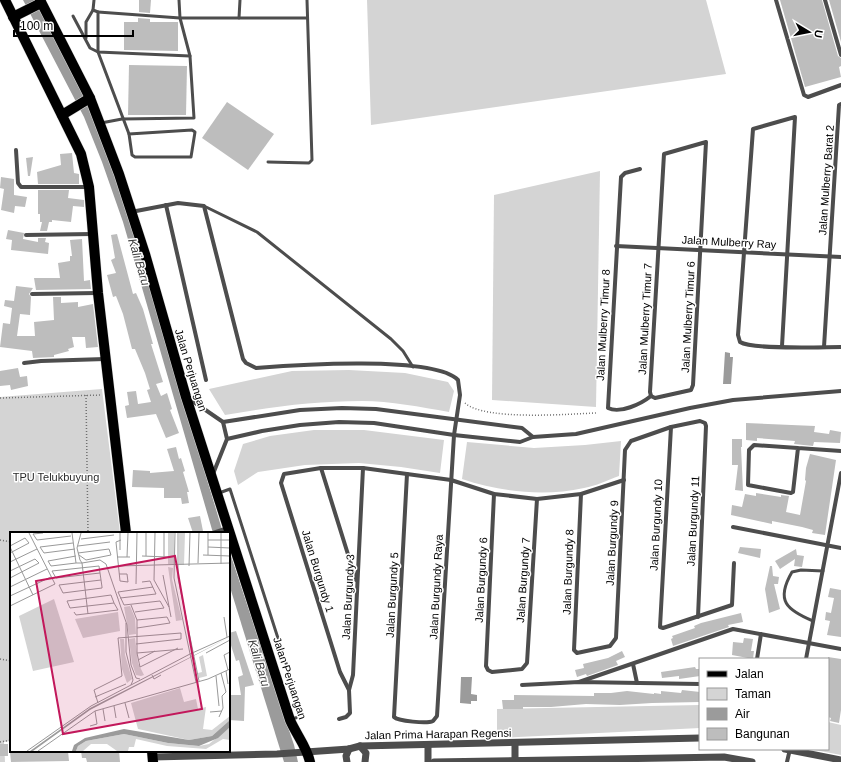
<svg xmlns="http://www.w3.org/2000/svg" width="841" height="762" font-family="Helvetica,sans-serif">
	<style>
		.green { fill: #d4d4d4 }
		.water { fill: #9b9b9b }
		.building { fill: #bdbdbd }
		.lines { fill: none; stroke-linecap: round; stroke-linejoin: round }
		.primary-casing { stroke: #dbdbdb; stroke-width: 11 }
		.path { stroke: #6f6f6f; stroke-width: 1.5; stroke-dasharray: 1 2; stroke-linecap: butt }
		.service { stroke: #4d4d4d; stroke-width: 3 }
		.minor { stroke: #4d4d4d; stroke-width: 4 }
		.tertiary { stroke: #4d4d4d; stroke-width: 7 }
		.primary { stroke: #000; stroke-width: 10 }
		.labels { text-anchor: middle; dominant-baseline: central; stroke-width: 3; stroke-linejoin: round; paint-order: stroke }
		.street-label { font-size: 11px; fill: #000; stroke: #fff }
		.park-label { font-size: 11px; fill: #2b2b2b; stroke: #fff }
		.water-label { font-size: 12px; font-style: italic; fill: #3c3c3c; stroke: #fff }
		.inset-road { fill: none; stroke: #999; stroke-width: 1 }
		.view { fill: #c2185b; fill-opacity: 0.15; stroke: #c2185b; stroke-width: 2 }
		.inset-edge { fill: none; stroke: #000; stroke-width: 2 }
	</style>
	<rect width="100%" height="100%" fill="#fff"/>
	<g class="green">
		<polygon points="367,0 706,0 726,74 371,125"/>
		<polygon points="600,171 596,407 492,400 494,195"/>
		<path d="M349 370 405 373 448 382 454 391 449 412C420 407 391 401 362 401 316 401 270 407 225 415L209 389 292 371Z"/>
		<polygon points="102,389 120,533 11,533 11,741 4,742 5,762 0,762 0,397"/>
		<polygon points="314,430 364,430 444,440 440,473 401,467 359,463 305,465 258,472 238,485 234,471 243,444 270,436"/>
		<path d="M621 441 619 476C608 480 596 486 584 488 544 497 501 492 462 479L467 442 534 448 585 445Z"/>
		<polygon points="700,705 700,728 497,738 497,709"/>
		<polygon points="828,722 841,725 841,755 810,749 828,749"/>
	</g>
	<g class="water">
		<polygon points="23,0 37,0 84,92 130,219 223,533 213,533 123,222 102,162 84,117"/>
		<polygon points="725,352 730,353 730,357 733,357 731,384 723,384"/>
		<polygon points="229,550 294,745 298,762 284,762 229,584"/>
		<polygon points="461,677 472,677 471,694 477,695 477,701 471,701 471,704 460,703"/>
	</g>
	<g class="building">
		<polygon points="139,0 151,0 150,13 139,12"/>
		<polygon points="780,0 822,0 838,56 841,58 841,66 839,67 841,77 805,87"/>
		<polygon points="829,0 841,0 841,42"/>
		<polygon points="138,18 150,19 150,22 178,22 178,51 124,50 124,22 138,22"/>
		<polygon points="129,65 187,66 186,115 128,115"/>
		<polygon points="227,102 274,134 248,170 202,138"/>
		<polygon points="72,153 74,173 79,174 79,184 38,184 37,172 61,165 60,154"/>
		<polygon points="33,157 30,176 28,176 26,158"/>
		<polygon points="1,177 14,179 14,195 27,197 25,207 15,206 14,213 1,210 4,189 0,188"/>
		<polygon points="38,190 69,190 68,198 84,200 84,207 73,206 71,222 52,220 52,222 49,222 47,231 40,231 42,222 40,222 40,214 38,214"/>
		<polygon points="8,230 24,233 23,239 38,242 38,238 46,238 45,242 49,243 48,254 11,250 12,240 6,239"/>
		<polygon points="117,234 133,294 136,293 143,309 153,344 151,344 163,382 156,384 161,396 167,393 172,409 170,410 179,433 166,438 156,414 127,418 125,406 129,405 127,392 136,391 138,404 151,402 147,390 150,389 145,373 135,349 132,349 123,314 116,296 113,297 107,275 116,273 111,260 115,258 111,235"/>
		<polygon points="82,239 84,281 90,280 91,289 36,290 34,278 60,278 58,263 70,261 70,256 72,256 70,240"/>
		<polygon points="16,286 33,288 29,294 31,297 30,315 20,314 17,336 35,336 34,322 54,320 53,297 61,297 61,303 78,302 78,307 93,304 98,347 86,348 85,337 72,337 74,347 68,349 69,351 54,355 54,357 33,358 32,351 0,347 3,323 10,324 12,308 4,306 5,300 14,301"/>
		<polygon points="18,368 20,377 27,376 28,386 11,390 10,385 0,386 0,371"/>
		<polygon points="746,423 815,426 814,432 829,434 830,430 841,432 840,443 814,442 813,446 794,444 795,441 757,438 757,441 746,440"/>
		<polygon points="732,439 742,439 742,447 741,447 743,491 735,490 738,465 732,465"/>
		<polygon points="176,447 179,459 181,458 185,471 183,472 189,492 187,492 189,503 182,504 181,498 164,498 164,488 132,487 133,470 150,471 150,473 174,471 167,449"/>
		<polygon points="810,454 836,460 825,535 812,533 813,530 802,527 772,521 772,524 731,515 732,505 742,507 745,494 756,496 756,493 781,497 781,495 789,496 786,512 800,515 806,481 805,480 806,468"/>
		<polygon points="200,516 203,531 193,533 188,518"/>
		<polygon points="740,547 761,549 760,558 738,553"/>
		<polygon points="796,549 797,555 804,556 802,567 794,566 795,559 780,569 775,561"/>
		<polygon points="770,566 772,566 773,576 779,577 778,584 774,584 780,609 769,613 765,589"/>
		<polygon points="830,588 841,590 841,637 827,635 830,621 825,620 826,612 831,613 834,598 828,597"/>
		<polygon points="741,613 743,622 728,625 729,627 673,646 671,639 673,638 672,636 695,628 694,626 701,623"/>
		<polygon points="236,631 254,685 245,687 244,721 229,720 229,695 241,695 238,677 243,675 239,660 236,661 229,639 229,633"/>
		<polygon points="744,638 753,639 751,651 754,651 753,659 732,655 733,642 743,643"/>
		<polygon points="622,651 625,657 616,661 618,665 587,676 586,674 577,677 575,670 584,668 583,664 608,658"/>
		<polygon points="828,657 841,659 841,710 839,723 830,721 831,718 828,717"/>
		<polygon points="695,667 696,669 700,669 700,676 679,679 679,676 662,678 661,672"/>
		<polygon points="682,690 700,692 700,702 652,703 620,705 586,704 551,707 523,707 523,709 503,709 502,700 514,700 514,695 594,696 594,693 611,693 627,691 654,694 654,693 661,694 661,691 681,693"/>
		<rect x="0" y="744" width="8" height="12"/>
		<polygon points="31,751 68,751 69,761 11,762 10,752 31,753"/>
		<polygon points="81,751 119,751 120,762 87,762 86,758 82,758"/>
	</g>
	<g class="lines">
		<defs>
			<g id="primary">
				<polyline points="5,0 81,154 89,187 98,293 126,533"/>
				<path d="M40 0 90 98 119 174 145 254 186 397 290 720C296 734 307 747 310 762"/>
				<polyline points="13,17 41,3"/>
				<polyline points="62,115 90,98"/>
				<polyline points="152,751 153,762"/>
			</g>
		</defs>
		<use href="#primary" class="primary-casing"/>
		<g class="path">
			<polyline points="86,395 88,533"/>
			<polyline points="0,398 102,395"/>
			<path d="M465 403C485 421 569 414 596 413"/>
			<polyline points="0,540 11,542"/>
			<polyline points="0,659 11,661"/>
			<polyline points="0,742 11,740"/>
		</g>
		<g class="service">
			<polyline points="94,0 93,10 98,12 98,52 129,134"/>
			<polyline points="98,12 180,18 307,18"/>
			<polyline points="73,16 90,48 98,52 190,56"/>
			<polyline points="239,18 240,0"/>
			<polyline points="86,38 86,22 93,10"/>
			<polyline points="101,123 122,119 194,118 190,56 180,18 179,0"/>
			<polygon points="192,130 195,132 191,157 135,157 132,155 129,134"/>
			<polyline points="268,162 309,163 312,160 307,0"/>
			<polyline points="204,206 257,232 391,339 403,351 413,367"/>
			<polyline points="219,493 230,489 303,716 291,719"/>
			<path d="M813 621C787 610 775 601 792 572L801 570 823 571"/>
		</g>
		<g class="minor">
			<polyline points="776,0 804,95 808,97 841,85"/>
			<polyline points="825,0 841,55"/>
			<polygon points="706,142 693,385 691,390 655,398 651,396 650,392 664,154"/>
			<polyline points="16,150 18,183 21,187 89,187"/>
			<path d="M640 169 625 173 621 177 608 408C620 414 641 404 651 396"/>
			<polyline points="166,205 206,380"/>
			<path d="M131 212 178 203 204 206 243 359 246 363 256 368C293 365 434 355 458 380L460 395 454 435 437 716C437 716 433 721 433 721 427 724 398 721 394 717L407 474"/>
			<polyline points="26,235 92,234"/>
			<polyline points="616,246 841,257"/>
			<polyline points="32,294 97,293"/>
			<path d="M782 346 795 117 753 129 738 335 740 342C753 350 821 347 841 347"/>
			<polyline points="824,347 839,105 841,104"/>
			<polyline points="24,363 41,361 105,359"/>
			<polyline points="188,398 223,422 300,410 342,408 376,409 522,428 533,437"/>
			<polyline points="223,422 227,439"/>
			<polyline points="671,427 660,627 663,628 732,605 734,563"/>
			<polyline points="798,448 793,492 791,493 748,485 749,450 754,445 841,451"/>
			<polyline points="321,468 356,580"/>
			<polyline points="213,474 227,439 262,431 300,425 339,422 374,423 454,435 520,442 533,437 576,434 690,408 733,400 841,391"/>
			<polyline points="494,494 486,666 488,670 492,672 522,669 527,663 537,499"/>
			<polyline points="581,494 574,650 577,653 610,646 616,638 625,450 631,441 671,427 700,421 705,423 706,426 698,617"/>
			<polyline points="733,527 841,548"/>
			<polyline points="213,533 228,528"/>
			<polyline points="757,659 761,634"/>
			<polyline points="806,659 841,473"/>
			<polyline points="633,664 637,683"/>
			<polyline points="579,682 733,629 841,649"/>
			<polyline points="522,685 579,682 700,684"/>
			<polyline points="349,690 340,672 281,483 284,474 321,468 363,468 451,480 494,494 537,499 581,494 624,480"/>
			<polyline points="339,719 346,717 350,713 349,690 353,675 363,468"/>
			<polyline points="787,762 790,749"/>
		</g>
		<g class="tertiary">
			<polyline points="360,746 366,753 365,762"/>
			<polyline points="785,749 841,760"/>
			<polyline points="153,757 277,754 349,749 360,746 700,738"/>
			<polyline points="515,760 515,743"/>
			<polyline points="347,762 346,756 349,749"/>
			<polyline points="428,762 428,745"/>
			<polyline points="434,762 724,757 752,762"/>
		</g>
		<use href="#primary" class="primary"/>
	</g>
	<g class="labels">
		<g class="street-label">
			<text transform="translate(826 180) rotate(-86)">Jalan Mulberry Barat 2</text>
			<text transform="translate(729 242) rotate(3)">Jalan Mulberry Ray</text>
			<text transform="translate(688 317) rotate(-87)">Jalan Mulberry Timur 6</text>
			<text transform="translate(645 319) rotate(-87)">Jalan Mulberry Timur 7</text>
			<text transform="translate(603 325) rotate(-87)">Jalan Mulberry Timur 8</text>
			<text transform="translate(191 370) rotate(73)">Jalan Perjuangan</text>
			<text transform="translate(693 521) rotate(-87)">Jalan Burgundy 11</text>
			<text transform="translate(656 525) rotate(-87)">Jalan Burgundy 10</text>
			<text transform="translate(612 543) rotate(-87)">Jalan Burgundy 9</text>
			<text transform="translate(318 571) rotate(73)">Jalan Burgundy 1</text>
			<text transform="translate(568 572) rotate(-88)">Jalan Burgundy 8</text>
			<text transform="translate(481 580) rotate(-87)">Jalan Burgundy 6</text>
			<text transform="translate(523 580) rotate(-86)">Jalan Burgundy 7</text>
			<text transform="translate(436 587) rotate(-87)">Jalan Burgundy Raya</text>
			<text transform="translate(392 595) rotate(-87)">Jalan Burgundy 5</text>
			<text transform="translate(348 597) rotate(-87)">Jalan Burgundy 3</text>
			<text transform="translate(290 678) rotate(72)">Jalan Perjuangan</text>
			<text transform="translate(438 734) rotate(-1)">Jalan Prima Harapan Regensi</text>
		</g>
		<g class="park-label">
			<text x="56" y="477">TPU Telukbuyung</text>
		</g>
		<g class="water-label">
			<text transform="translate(139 262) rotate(73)">Kali Baru</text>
			<text transform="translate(259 663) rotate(73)">Kali Baru</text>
		</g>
	</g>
	<g transform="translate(10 532)">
		<rect width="220" height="220" fill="#fff"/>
		<path d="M158 1H164V33L158 32ZM169 1H175L174 33H169ZM158 35 163 36 162 47 172 88 166 89ZM44 67 64 130 23 139 9 84ZM120 74 125 86 126 102 119 103 114 75ZM108 80 110 99 73 106 65 87ZM125 106 128 131 134 143 131 144 126 143 122 131 119 107ZM110 107H114L115 123 122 147 117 151 112 137ZM193 123 197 144 189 146 188 141 192 140 189 125ZM170 156 174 170 186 167 188 177 196 175 193 197 202 198 220 184V188L202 204 179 208 128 197 121 171ZM220 195V208L213 207 196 217 157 214 126 207 124 215H119L118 219H107L97 212H81L73 219H66L68 214 76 209 114 202 158 211 189 214 199 212Z" fill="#d4d4d4"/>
		<path d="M220 105 80 178 23 219H20L80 176ZM220 188V195L208 206 189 214 158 211 114 202 76 209 68 214 66 219H62L64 213 75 206 114 197 179 208 202 204Z" fill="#9b9b9b"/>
		<path class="inset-road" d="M33 1 23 2 27 8 61 4M62 1 66 31H72L78 82M71 1 67 16 70 28 72 31 90 28 96 32 117 93 121 133 126 146 130 147M145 1 144 48 159 75M165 1 164 46 186 150M168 1V46L189 149M71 7 104 3M198 8H220M63 11 30 15 34 21 65 17M0 14 15 6 19 11 0 21M68 14 100 10M0 15 23 63M198 15 220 16M110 18V1M68 21 99 17 101 23 76 28 69 23M193 23 220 24M198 23V1M132 24 158 25M136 24V1M107 25H120M117 25 118 1M154 25V1M0 30 27 17M66 31 41 34 38 29 66 24M188 31 189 1M211 32V1M108 34 220 31M179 34 180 1M0 39 25 27 29 31 0 46M90 41 46 46 42 39 89 34 92 55V56L53 61 49 53 91 48M109 42H117L118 50 110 49 106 10 111 8M153 43 161 85M126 52 127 1M0 55 37 37M101 63 104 71 60 76 57 69ZM0 64 41 45M110 66 146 62 140 49 132 50M121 73 127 88V121L130 135 168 116M0 74 45 52 19 1M64 80 66 83 108 78 104 71M125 80 154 76 150 69 114 73 108 60 143 55M214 85 217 105M127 88 157 85 160 91 127 96M116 91V120L123 148 121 153M127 121 173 117M196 121 220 108M128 128 145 119M218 138 214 123 220 120M216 139 218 152M142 143 144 147 151 143M206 144 209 174M85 165 116 152M88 171 84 158 112 144 108 106 171 101V107L126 112M115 171 119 186M104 174 106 186M93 177 95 189M200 180 212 179M209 185 213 176 212 164 216 160 211 141M80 194 87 192 85 179M17 219 81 174 180 122 220 104M28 219 85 179 198 147 220 137"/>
		<path class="view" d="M165 24 192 177 53 202 26 49Z"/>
		<rect width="220" height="220" class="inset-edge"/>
	</g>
	<rect x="699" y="658" width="130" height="92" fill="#ffffff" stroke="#999999"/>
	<rect x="707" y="671" width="20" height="6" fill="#000000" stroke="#999999"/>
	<text x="735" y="678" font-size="12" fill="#000000">Jalan</text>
	<rect x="707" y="688" width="20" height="12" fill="#d4d4d4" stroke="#999999"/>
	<text x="735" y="698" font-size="12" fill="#000000">Taman</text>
	<rect x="707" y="708" width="20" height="12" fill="#9b9b9b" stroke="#999999"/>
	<text x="735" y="718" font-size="12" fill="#000000">Air</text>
	<rect x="707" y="728" width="20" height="12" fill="#bdbdbd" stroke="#999999"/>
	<text x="735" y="738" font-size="12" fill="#000000">Bangunan</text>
	<g transform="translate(809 32) rotate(100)" stroke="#ffffff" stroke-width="3" paint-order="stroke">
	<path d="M0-3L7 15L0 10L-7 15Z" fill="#000000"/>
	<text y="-6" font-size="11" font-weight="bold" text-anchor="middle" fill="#000000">U</text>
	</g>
	<path d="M14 30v6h119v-6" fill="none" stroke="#000000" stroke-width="2"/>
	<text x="20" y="30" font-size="12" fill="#000000" stroke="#ffffff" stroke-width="3" paint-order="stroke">100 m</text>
</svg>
